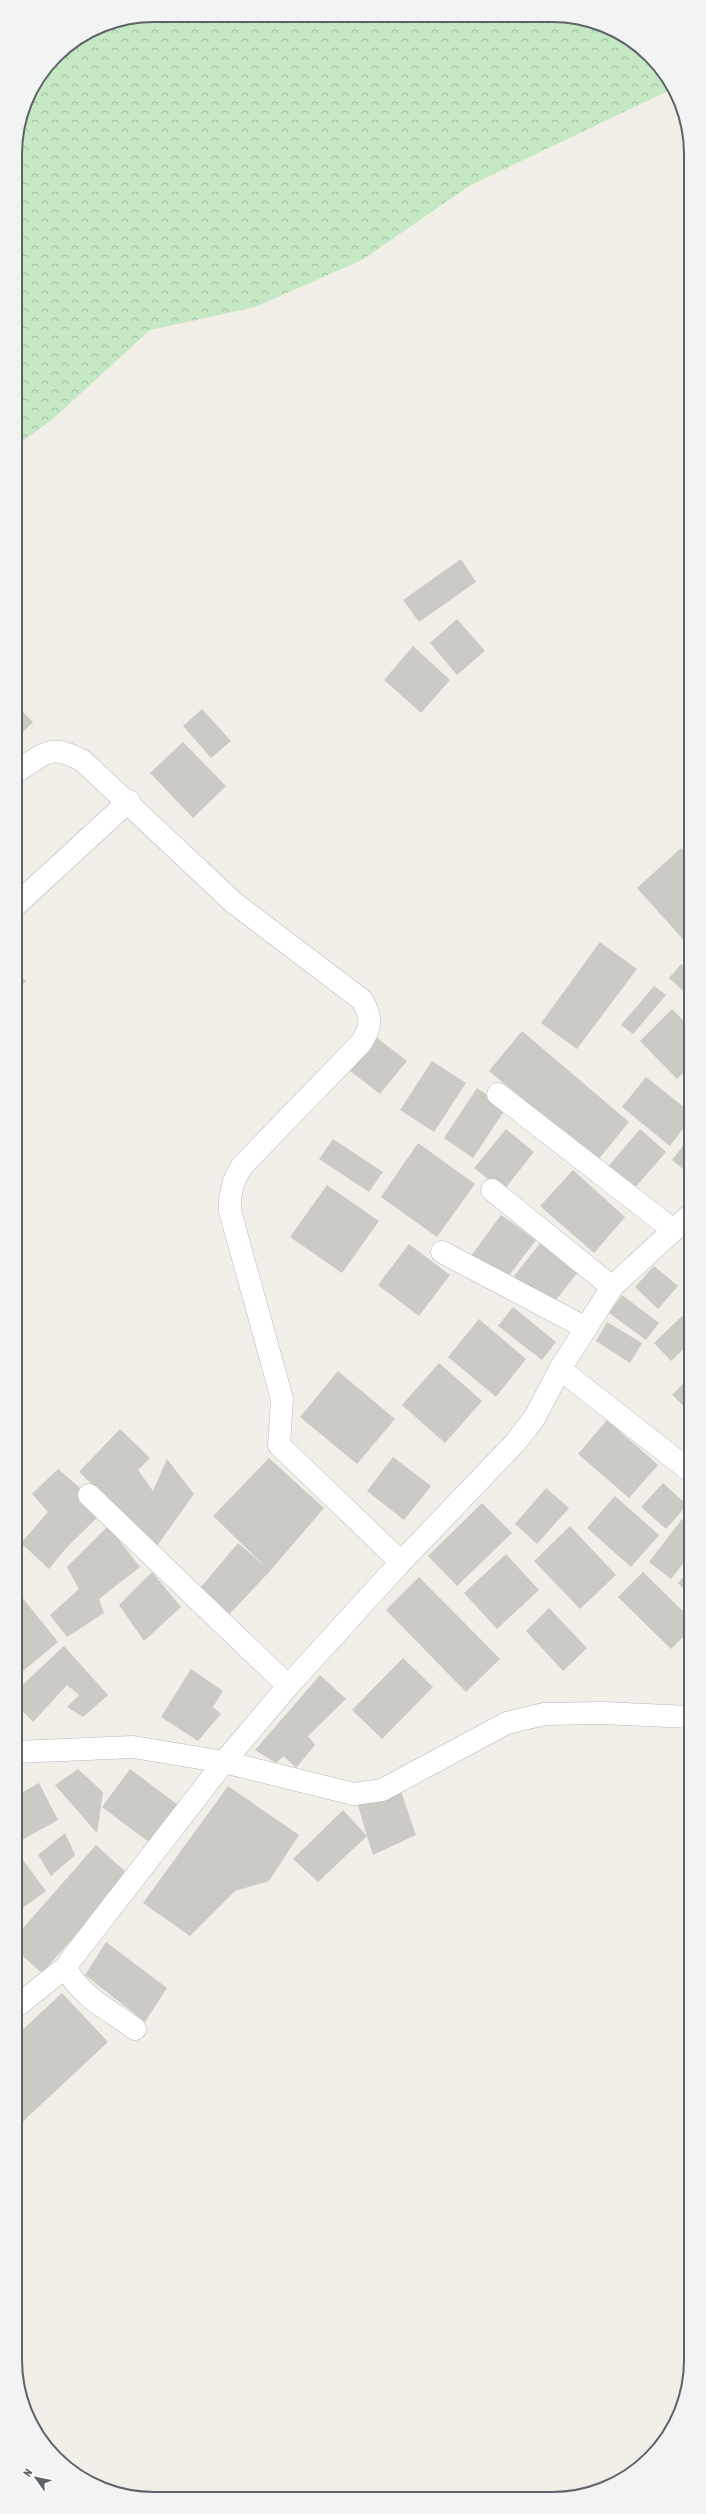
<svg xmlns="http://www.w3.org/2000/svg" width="706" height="2514" font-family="'Asap Condensed',sans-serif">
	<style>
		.forest { fill: url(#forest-crowns) }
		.building { fill: #cccac5 }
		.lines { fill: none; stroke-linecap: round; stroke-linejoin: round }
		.minor-casing { stroke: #b5b8bc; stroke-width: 23 }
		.minor { stroke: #fff; stroke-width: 22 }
		.rim { fill: none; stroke: #5f6368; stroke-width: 2 }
	</style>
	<defs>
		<pattern id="forest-crowns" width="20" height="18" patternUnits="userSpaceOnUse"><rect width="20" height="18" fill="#c5e8c5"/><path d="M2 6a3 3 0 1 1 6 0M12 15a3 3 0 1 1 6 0" fill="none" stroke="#a3c0a4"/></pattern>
	</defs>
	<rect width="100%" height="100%" fill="#f1efe8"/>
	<polygon class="forest" points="154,15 579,18 621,34 650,56 674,88 469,186 362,260 255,307 150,330 54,418 16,446 15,146 26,101 56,56 101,26"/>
	<g class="building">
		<polygon points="461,559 476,582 419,622 403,600"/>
		<polygon points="457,619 485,651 457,675 430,643"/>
		<polygon points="413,646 450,680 421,713 384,680"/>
		<polygon points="16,705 33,722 16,739"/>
		<polygon points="202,709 231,741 211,758 183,726"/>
		<polygon points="183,742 226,786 193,818 150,773"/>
		<polygon points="681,848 689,857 689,946 637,888"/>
		<polygon points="600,942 637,969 577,1049 541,1023"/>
		<polygon points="681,964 689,971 689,996 669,978"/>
		<polygon points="16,973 26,981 16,992"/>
		<polygon points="654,986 666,995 633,1034 621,1025"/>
		<polygon points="672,1009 689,1026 689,1067 677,1079 640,1041"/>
		<polygon points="522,1031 629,1122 597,1161 489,1071"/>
		<polygon points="376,1037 407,1061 380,1094 350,1071"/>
		<polygon points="432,1061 466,1083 434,1132 400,1110"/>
		<polygon points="646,1077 689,1111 689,1121 670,1146 622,1107"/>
		<polygon points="477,1088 506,1108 473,1158 444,1138"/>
		<polygon points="506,1129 534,1152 503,1191 474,1168"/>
		<polygon points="640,1129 666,1152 633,1190 607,1168"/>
		<polygon points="689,1138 689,1174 672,1160"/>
		<polygon points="333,1139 383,1172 369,1192 319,1159"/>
		<polygon points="418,1143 475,1184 437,1237 381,1197"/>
		<polygon points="573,1170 625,1217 594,1253 540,1206"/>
		<polygon points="327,1185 379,1221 342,1273 290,1237"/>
		<polygon points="501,1215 536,1240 505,1281 471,1256"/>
		<polygon points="541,1242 578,1272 551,1306 514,1276"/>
		<polygon points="409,1244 450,1275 419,1316 378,1285"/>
		<polygon points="654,1266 678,1286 658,1309 635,1287"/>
		<polygon points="690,1294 690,1304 685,1299"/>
		<polygon points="622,1295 659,1323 646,1340 609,1313"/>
		<polygon points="513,1307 556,1342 542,1360 498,1326"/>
		<polygon points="682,1316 690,1324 690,1343 671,1361 654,1343"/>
		<polygon points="479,1319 526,1359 496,1397 448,1357"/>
		<polygon points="607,1322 642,1343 630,1363 596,1341"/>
		<polygon points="439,1363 482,1401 445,1443 402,1405"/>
		<polygon points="338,1371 395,1419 357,1464 300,1417"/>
		<polygon points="690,1377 690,1412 672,1395"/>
		<polygon points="607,1420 658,1465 629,1498 578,1454"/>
		<polygon points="120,1429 150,1458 138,1470 153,1491 167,1459 194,1494 157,1546 79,1472"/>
		<polygon points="393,1457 431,1486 404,1520 367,1491"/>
		<polygon points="269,1458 324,1508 270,1571 222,1622 195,1594 238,1543 266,1567 213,1516"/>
		<polygon points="58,1469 100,1505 101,1514 67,1547 49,1569 21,1543 48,1512 32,1494"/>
		<polygon points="663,1483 687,1505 666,1529 641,1507"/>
		<polygon points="546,1488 569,1508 537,1544 515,1524"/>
		<polygon points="615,1496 659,1535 631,1567 587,1528"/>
		<polygon points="482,1503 512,1533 457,1586 428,1556"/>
		<polygon points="682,1519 690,1525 690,1555 671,1579 649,1562"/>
		<polygon points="108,1526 140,1567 99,1599 104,1613 67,1637 50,1615 79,1589 67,1567"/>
		<polygon points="570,1526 616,1575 580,1609 534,1561"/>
		<polygon points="506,1554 539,1590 497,1629 464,1593"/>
		<polygon points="690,1570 690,1595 678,1583"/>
		<polygon points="152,1572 181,1607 144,1641 119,1605"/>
		<polygon points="643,1572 690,1618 690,1630 671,1649 618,1597"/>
		<polygon points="419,1577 500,1659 466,1692 386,1610"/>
		<polygon points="17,1591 58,1642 17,1676"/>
		<polygon points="549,1608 587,1648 563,1671 526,1631"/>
		<polygon points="64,1646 108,1695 83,1717 67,1707 79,1695 67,1685 33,1722 17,1705 17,1690"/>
		<polygon points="403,1658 433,1687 382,1739 352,1710"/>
		<polygon points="191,1669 223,1691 213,1707 221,1714 198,1741 161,1717"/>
		<polygon points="320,1675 346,1699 308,1736 315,1745 296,1768 284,1756 276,1763 255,1750"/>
		<polygon points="17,1708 23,1717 17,1722"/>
		<polygon points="78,1769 103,1792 97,1833 55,1785"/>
		<polygon points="130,1769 182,1808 154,1846 102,1807"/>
		<polygon points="39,1783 58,1820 20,1841 17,1837 17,1795"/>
		<polygon points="228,1786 299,1835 269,1881 235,1891 190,1936 143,1903"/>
		<polygon points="400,1789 416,1835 373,1855 367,1836 318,1882 293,1859 343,1810 367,1836 358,1805"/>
		<polygon points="65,1833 75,1855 51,1876 38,1855"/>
		<polygon points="96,1845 129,1875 42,1973 17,1951 17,1935"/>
		<polygon points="17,1852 46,1891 17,1912"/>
		<polygon points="106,1942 167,1988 145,2022 85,1975"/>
		<polygon points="62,1993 108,2042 17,2127 17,2035"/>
	</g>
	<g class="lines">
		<defs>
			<g id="minor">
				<path d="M16 772C45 754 50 742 83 761L233 902 362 1000C372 1017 372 1026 361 1043L242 1166C233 1181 229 1193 230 1211L282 1399 279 1445 401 1562"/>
				<polyline points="16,905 129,801"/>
				<polyline points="498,1094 672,1229"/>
				<polyline points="492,1190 612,1287"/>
				<polyline points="442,1252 586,1328"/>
				<polyline points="560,1369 690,1471"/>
				<polyline points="89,1495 288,1686"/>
				<polyline points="17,1752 133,1747 224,1762 354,1794 382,1790 507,1723 544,1714 602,1713 690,1717"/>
				<polyline points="17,2006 66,1967"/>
				<path d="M135 2029C111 2011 78 1995 66 1967L73 1957 224 1762 288 1686 401 1562 515 1443 535 1417 560 1369 612 1287 690 1215"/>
			</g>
		</defs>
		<use href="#minor" class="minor-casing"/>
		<use href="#minor" class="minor"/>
	</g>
	<path d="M0 0H706V2514H0ZM154 22H552A132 132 0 0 1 684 154V2360A132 132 0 0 1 552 2492H154A132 132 0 0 1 22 2360V154A132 132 0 0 1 154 22Z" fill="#f2f3f3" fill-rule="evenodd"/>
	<path class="rim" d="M154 22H552A132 132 0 0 1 684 154V2360A132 132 0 0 1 552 2492H154A132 132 0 0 1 22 2360V154A132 132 0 0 1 154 22Z"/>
	<g transform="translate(36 2478) rotate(303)" stroke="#ffffff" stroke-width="3" paint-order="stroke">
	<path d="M0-3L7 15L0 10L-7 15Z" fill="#5f6368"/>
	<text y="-6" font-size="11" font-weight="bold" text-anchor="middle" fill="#5f6368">N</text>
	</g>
</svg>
